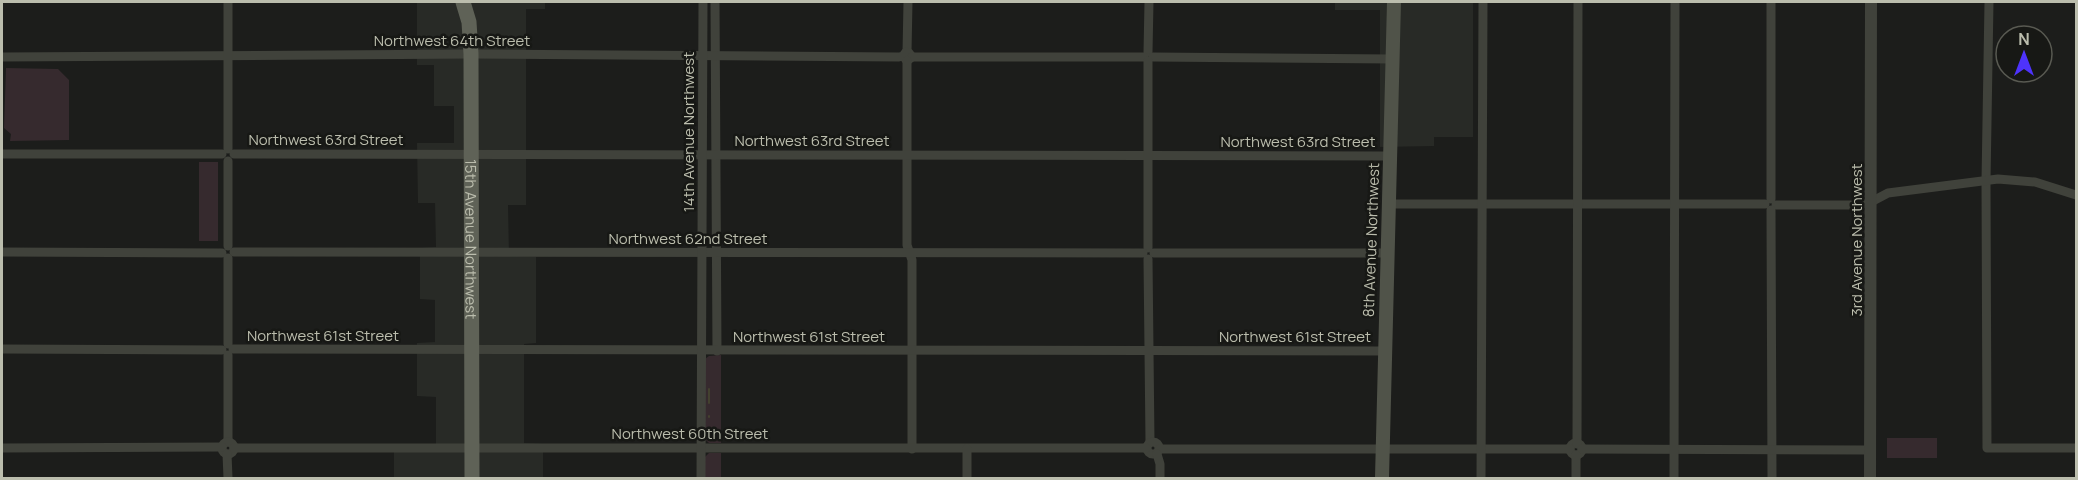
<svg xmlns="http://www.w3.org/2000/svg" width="2078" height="480" font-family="Manrope,sans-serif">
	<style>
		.built { fill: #282a26 }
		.green { fill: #362a2e }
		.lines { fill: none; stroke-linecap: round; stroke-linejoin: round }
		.stream { stroke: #43412f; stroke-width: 2 }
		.minor { stroke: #40423b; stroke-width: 9 }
		.tertiary { stroke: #40423b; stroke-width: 12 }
		.secondary { stroke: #505349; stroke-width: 14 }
		.primary { stroke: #5f6257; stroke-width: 15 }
		.labels { text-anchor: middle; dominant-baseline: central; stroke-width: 5; stroke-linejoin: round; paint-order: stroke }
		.street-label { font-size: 15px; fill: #bbbdad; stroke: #171815 }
	</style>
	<rect width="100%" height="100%" fill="#1c1d1b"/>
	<g class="built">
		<polygon points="417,2 545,2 545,9 526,9 526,205 508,205 509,256 536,257 536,343 524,344 524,443 543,444 543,478 394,478 394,444 436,444 436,397 417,396 417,343 435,342 435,300 420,299 420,248 436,247 435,203 418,203 417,143 454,143 454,106 434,106 434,65 417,65"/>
		<polygon points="1335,2 1473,2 1473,137 1434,137 1434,146 1380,147 1380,10 1335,10"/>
	</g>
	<g class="green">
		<polygon points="6,68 58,69 69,80 69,140 10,141 11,134 4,128"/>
		<rect x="199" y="162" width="19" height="79"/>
		<polygon points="721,355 721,443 709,443 705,439 705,359 709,356"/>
		<rect x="1887" y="438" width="50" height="20"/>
		<polygon points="709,453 721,453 721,478 704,478 705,457"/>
	</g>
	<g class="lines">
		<g class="stream">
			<polyline points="709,389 709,403"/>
			<polyline points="709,416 709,417"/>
		</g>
		<g class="minor">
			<polyline points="715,2 717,351"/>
			<polyline points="1989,2 1986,181 1987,448 2076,448"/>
			<polyline points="907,52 908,2"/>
			<polyline points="1148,52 1149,2"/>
			<polyline points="2,57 471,54 899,57 903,56 906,52 909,53 912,57 907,61 903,56"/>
			<polyline points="912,57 1144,57"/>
			<polyline points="1153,57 1392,59"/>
			<polyline points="907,61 907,245 912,260 912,449"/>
			<polyline points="228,149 228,2"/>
			<polyline points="2,154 222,154"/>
			<polyline points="234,154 1390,156"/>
			<polyline points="228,161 228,246"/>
			<polyline points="1771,199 1771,2"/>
			<polyline points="1388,204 1765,204"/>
			<polyline points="1776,205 1859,205 1871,202 1888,193 1998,179 2035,182 2076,195"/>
			<polyline points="1771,210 1772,478"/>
			<polyline points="1148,248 1148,61"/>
			<polyline points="2,252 222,253"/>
			<polyline points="234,252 1143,253"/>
			<polyline points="1154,253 1387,253"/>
			<polyline points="1148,259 1150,442"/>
			<polyline points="228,344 228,258"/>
			<polyline points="2,349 222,350"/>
			<polyline points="233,349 1384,351"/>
			<circle cx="1153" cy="448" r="6"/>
			<polyline points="228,442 228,355"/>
			<circle cx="228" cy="448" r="6"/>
			<circle cx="1576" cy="449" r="6"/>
			<polyline points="1577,444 1578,2"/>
			<polyline points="2,448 222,447"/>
			<polyline points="234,448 1146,448"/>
			<polyline points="1160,449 1570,449"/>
			<polyline points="1582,449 1870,450"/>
			<polyline points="227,454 228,478"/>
			<polyline points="1157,454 1160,464 1160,478"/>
			<polyline points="701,478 703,2"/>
			<polyline points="967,478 967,449"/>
			<polyline points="1481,478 1483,2"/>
			<polyline points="1576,478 1576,455"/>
			<polyline points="1674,478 1675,2"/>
		</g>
		<polyline class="tertiary" points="1870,478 1871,2"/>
		<polyline class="secondary" points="1382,478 1394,2"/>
		<path class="primary" id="s1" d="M463 2 469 22 471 54 472 478"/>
	</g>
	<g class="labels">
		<g class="street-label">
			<text x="452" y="40">Northwest 64th Street</text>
			<text transform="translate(688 132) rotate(-90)">14th Avenue Northwest</text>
			<text x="326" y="139">Northwest 63rd Street</text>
			<text x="812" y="140">Northwest 63rd Street</text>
			<text x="1298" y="141">Northwest 63rd Street</text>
			<text x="688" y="238">Northwest 62nd Street</text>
			<text stroke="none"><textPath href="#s1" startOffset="238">15th Avenue Northwest</textPath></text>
			<text transform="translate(1371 240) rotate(-88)">8th Avenue Northwest</text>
			<text transform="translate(1856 240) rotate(-90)">3rd Avenue Northwest</text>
			<text x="323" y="335">Northwest 61st Street</text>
			<text x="809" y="336">Northwest 61st Street</text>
			<text x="1295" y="336">Northwest 61st Street</text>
			<text x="690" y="433">Northwest 60th Street</text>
		</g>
	</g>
	<rect width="2078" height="480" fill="none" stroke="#bbbdad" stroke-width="6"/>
	<g transform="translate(2024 54)"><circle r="28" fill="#171815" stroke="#595a52" stroke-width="1.5"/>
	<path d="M0-4.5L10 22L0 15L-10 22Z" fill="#4e33fc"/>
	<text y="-9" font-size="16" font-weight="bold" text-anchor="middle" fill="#bbbdad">N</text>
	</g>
</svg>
